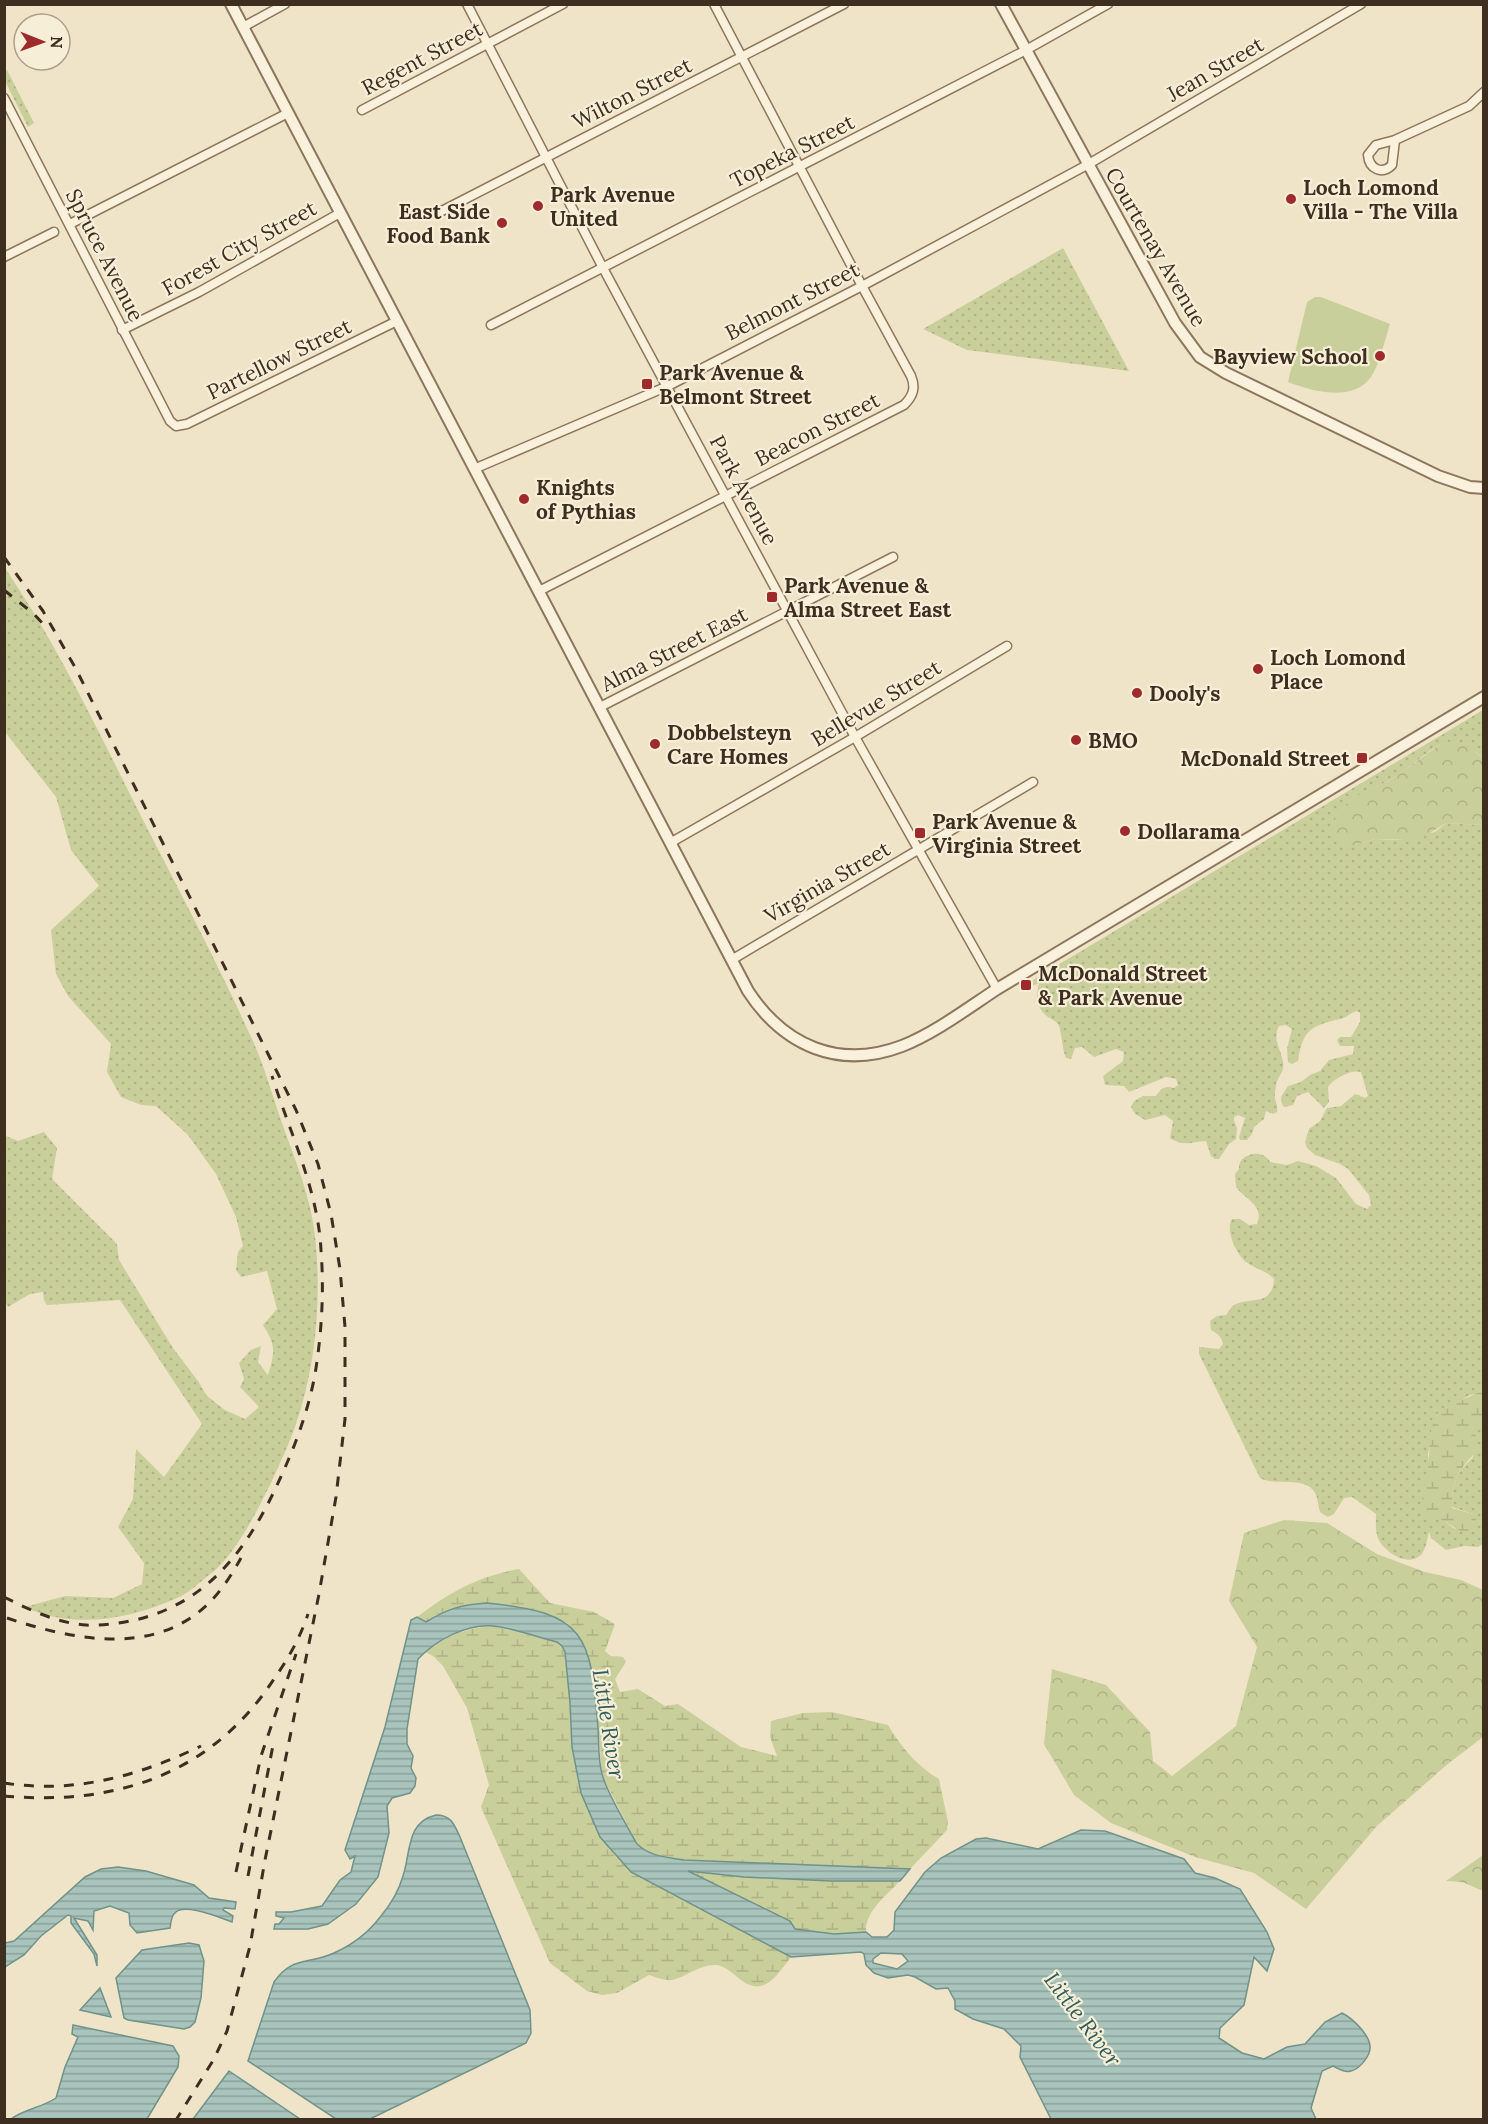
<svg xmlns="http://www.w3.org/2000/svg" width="1488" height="2124" font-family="Lora,serif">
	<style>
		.grass { fill: url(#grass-dots) }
		.forest { fill: url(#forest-crowns) }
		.wetland { fill: url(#wetland-marsh) }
		.pitch { fill: #c9cf9b }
		.water { fill: url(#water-rules); stroke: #6f938a; stroke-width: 1.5; fill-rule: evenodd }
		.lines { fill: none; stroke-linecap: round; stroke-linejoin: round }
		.minor-casing { stroke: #8d765c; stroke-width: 11 }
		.tertiary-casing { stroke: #8d765c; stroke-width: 14 }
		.minor { stroke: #faf1dc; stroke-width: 8 }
		.tertiary { stroke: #faf1dc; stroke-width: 10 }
		.rail { stroke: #3d2e20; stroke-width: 3; stroke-dasharray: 10 10; stroke-linecap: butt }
		.poi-dot { fill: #9e2a2b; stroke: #f7eed8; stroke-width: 2 }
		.labels { text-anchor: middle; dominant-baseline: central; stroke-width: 4.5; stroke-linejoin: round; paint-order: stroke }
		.street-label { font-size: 21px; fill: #3d2e20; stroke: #f7eed8 }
		.poi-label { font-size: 21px; font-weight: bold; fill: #3d2e20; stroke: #f7eed8; text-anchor: start }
		.water-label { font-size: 22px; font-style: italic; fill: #2f5d5a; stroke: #f7eed8 }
	</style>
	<defs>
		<pattern id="grass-dots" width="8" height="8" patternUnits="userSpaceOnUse" patternTransform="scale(1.5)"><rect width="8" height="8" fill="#c9cf9b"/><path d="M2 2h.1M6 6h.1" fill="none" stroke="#aeb285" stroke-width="1.8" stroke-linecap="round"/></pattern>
		<pattern id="forest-crowns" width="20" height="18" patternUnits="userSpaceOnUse" patternTransform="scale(1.5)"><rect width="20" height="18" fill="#c9cf9b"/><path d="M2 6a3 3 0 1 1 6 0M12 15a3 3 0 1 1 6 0" fill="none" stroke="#aeb285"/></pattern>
		<pattern id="wetland-marsh" width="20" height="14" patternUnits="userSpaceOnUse" patternTransform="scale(1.5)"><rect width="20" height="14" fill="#c9cf9b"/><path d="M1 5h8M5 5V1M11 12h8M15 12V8" fill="none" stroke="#aeb285"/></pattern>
		<pattern id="water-rules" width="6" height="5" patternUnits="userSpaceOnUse" patternTransform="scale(1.5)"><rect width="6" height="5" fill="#a9c4bc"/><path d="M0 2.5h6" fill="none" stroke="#8ba098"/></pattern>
	</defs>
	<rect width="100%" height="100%" fill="#f0e4c8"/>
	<g class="grass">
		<polygon points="7,70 34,123 28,127 5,81 5,71"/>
		<polygon points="1063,248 1129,371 967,350 923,329"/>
		<path d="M5 568C59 647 100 735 143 820 180 892 218 964 251 1037 264 1064 272 1095 282 1123 295 1160 311 1197 315 1236 322 1298 316 1365 296 1424 291 1440 283 1456 276 1472 263 1501 235 1557 209 1575 199 1583 189 1593 177 1598 132 1619 72 1630 25 1607L65 1596 113 1598 142 1584 144 1563 118 1527 133 1499 136 1449 164 1477 202 1424 120 1300 47 1305 44 1300 43 1292 30 1294 8 1307 5 1303V1132L6 1136 18 1141 44 1132 57 1148 52 1179 117 1244 119 1260 173 1348 198 1381 207 1396 225 1410 245 1419 259 1407 240 1387 244 1379 239 1363 251 1350 261 1346 258 1362 268 1375C275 1352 276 1345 263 1325L277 1309 267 1271 241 1277 236 1270 238 1252 243 1246 236 1217 216 1174 188 1135 156 1106 141 1105 121 1097 107 1072 111 1044 68 996 56 974 51 930 99 886 71 850 56 797 5 732Z"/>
		<path d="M1483 710V758L1477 753 1440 744C1422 755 1408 770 1390 780 1367 792 1352 796 1336 817L1351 846 1375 839 1398 840 1435 832 1446 823 1483 825V1393L1470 1395 1437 1414 1428 1454 1437 1519 1444 1521 1455 1529 1473 1514 1452 1507 1453 1490 1458 1473 1473 1457 1474 1428 1483 1422 1484 1543 1478 1547 1464 1546 1446 1550 1431 1538 1429 1532C1427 1540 1426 1549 1421 1555 1407 1568 1383 1551 1378 1538 1375 1530 1376 1522 1376 1514L1352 1497 1344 1498 1334 1514 1328 1517 1320 1512C1318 1506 1318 1498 1315 1493 1306 1475 1275 1487 1260 1478L1199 1354V1347L1219 1349 1223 1344C1222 1337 1217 1333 1211 1330L1210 1321 1217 1316 1226 1315C1229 1311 1231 1306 1236 1304 1253 1297 1272 1306 1274 1279 1266 1270 1255 1269 1246 1262 1236 1254 1225 1230 1232 1219H1240L1249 1225 1257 1224C1265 1205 1244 1199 1236 1187L1235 1174 1239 1169C1237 1154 1263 1147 1270 1162L1287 1165 1298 1161 1316 1166 1336 1178 1356 1204 1367 1209 1371 1205 1369 1195 1348 1169 1340 1164 1315 1155 1307 1148 1305 1142 1309 1129 1320 1121 1327 1108 1341 1106 1355 1094 1365 1098 1368 1096 1361 1072C1352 1069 1334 1078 1328 1087L1329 1102 1324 1108 1308 1092 1297 1096 1293 1105 1284 1107 1282 1104 1281 1097 1288 1086 1301 1082 1310 1075 1320 1071 1329 1060 1353 1054 1354 1046H1340L1337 1040 1340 1037H1351L1360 1022V1013L1357 1011C1351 1012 1347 1018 1340 1019 1311 1026 1303 1029 1298 1061L1292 1064 1288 1062 1287 1049 1292 1029 1286 1025 1279 1026C1272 1039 1281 1049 1283 1062 1285 1072 1278 1076 1276 1084 1276 1088 1274 1096 1275 1098 1276 1104 1278 1105 1277 1112L1273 1114 1266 1111 1264 1119 1254 1127 1252 1134 1247 1140H1240L1239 1137 1245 1118 1238 1115 1234 1117V1121L1237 1128 1236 1139 1229 1144 1219 1159H1215L1211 1156 1206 1141C1190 1142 1185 1147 1170 1138L1173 1121 1165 1115 1145 1120 1135 1114 1131 1107 1134 1101 1143 1096H1156C1161 1089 1164 1085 1174 1088L1178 1085 1176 1079 1166 1077 1129 1092 1124 1086 1105 1085 1103 1076 1123 1061 1124 1052 1116 1049 1094 1057 1082 1047 1075 1048 1071 1059 1066 1058C1062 1048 1062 1036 1059 1026 1057 1021 1052 1020 1048 1017 1036 1009 1036 995 1039 983L1032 986 1028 983Z"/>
	</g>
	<g class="forest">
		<polygon points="1452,741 1466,745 1483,758 1483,825 1446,823 1419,840 1375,839 1351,846 1337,842 1331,831 1336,817 1345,805 1358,795 1389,781 1412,765 1440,744"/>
		<polygon points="1284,1520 1327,1523 1377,1554 1425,1572 1461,1580 1483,1590 1483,1737 1449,1763 1377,1826 1306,1909 1254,1873 1195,1857 1111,1823 1074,1795 1044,1744 1052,1669 1106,1685 1150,1732 1153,1761 1172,1776 1236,1726 1257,1647 1229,1601 1244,1533"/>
		<polygon points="1483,1855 1483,1891 1462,1882 1446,1881"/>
	</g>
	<g class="wetland">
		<path d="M1480 1392 1483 1393V1422L1474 1429 1477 1442 1476 1451 1458 1473 1453 1490 1452 1508 1473 1514 1476 1519 1475 1526 1469 1532H1462L1444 1521 1429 1518C1415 1507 1426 1482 1428 1468 1431 1449 1427 1425 1441 1409Z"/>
		<path d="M519 1569 550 1603 594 1612 615 1624 605 1651 611 1656 623 1657 626 1662 615 1679 620 1692 638 1689 665 1706 678 1704 741 1747 777 1756 770 1737 771 1721 803 1713 832 1712 888 1725C902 1748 917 1766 939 1779L948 1822 947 1830 910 1869 684 1860C666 1857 651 1857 637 1844L602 1775 595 1682 566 1623 551 1615 519 1606 438 1614 425 1622 417 1617C451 1592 476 1577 519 1569Z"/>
		<path d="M493 1626 557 1642 562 1646 565 1652 570 1703 572 1747 581 1793 631 1872 791 1957C775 1978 762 2000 736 1976 731 1972 723 1965 716 1965 700 1964 686 1977 672 1980 665 1981 655 1977 649 1975L617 1993 602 1995 587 1991 550 1963 481 1807 489 1785 467 1708 443 1666 433 1656 425 1652C448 1636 464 1628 493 1626Z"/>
		<path d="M686 1870C757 1878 828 1881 900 1881 887 1895 865 1911 866 1932L834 1934 795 1929Z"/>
	</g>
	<path class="pitch" d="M1315 297H1321L1390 324C1385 339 1380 364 1371 377 1352 403 1312 391 1288 382L1307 302Z"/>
	<g class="water">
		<path d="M486 1603C586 1612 591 1635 598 1728 599 1743 598 1760 602 1774 607 1793 627 1826 637 1844 651 1857 666 1857 684 1860L910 1869 900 1881H831L744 1877 688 1871 790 1921 795 1929 834 1934 866 1932 872 1937H887L894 1930 895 1912 925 1872 941 1858 976 1839 986 1838 1038 1849 1081 1830 1105 1831 1184 1859 1195 1873 1215 1878 1240 1889 1267 1932 1274 1949 1267 1971 1254 1957 1244 2005 1220 2028 1219 2038 1242 2053 1264 2059 1287 2047 1305 2044 1325 2022 1342 2013C1352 2018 1369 2034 1370 2046 1371 2055 1360 2069 1351 2071 1345 2073 1339 2069 1333 2066L1322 2071 1311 2108 1316 2119H1051L1020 2057 1021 2046 1004 2029 973 2019 955 2009V2001L948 1988 936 1989 915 1977 908 1975 888 1978 874 1973 866 1965 864 1954 861 1952 791 1957 631 1872 600 1837 581 1793 572 1747 570 1703 565 1652 562 1646 557 1642C537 1637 513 1628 493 1626 466 1624 436 1640 418 1659L407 1729V1744L413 1756 411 1768 416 1778 415 1786 410 1793 392 1798 387 1806 389 1833 378 1877 356 1904 328 1924 308 1929H274L275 1924H279L284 1918 276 1916V1912H291L322 1906 340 1880 351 1872 355 1856 350 1859 345 1850 385 1727 411 1620 417 1617 426 1622C447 1609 460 1605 486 1603ZM881 1953 902 1954 908 1961 897 1969 873 1963V1959Z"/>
		<path d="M436 1815C451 1815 454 1824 460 1837L530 2010 531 2033 526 2043 370 2119H336L248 2061 274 1982C292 1956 307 1965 334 1953 352 1945 369 1932 381 1916 391 1904 399 1890 403 1876 411 1852 406 1822 436 1815Z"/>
		<path d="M118 1867 146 1871 194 1885 209 1898 236 1902 235 1909 224 1908 223 1910 233 1916 232 1922C221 1918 182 1901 174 1914 171 1917 171 1923 170 1928L137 1933 130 1925 129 1913 110 1906 94 1911 93 1930 88 1921 74 1918 97 1955V1966L94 1954 71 1923V1916L68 1915 41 1936 24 1955 5 1967V1943L14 1941 85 1877 101 1869Z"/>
		<polygon points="189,1943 199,1945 204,1961 201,1998 195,2022 190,2027 184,2029 128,2020 124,2018 116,1978 142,1950"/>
		<polygon points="100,1988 111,2017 80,2010"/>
		<path d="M73 2025 173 2046 179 2056 178 2067 147 2119H11C24 2109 41 2108 56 2098L65 2067 78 2037 72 2034Z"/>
		<polygon points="229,2071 300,2119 193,2119"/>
	</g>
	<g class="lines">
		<defs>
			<g id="minor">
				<polyline points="467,4 603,268 855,737 997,989"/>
				<polyline points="243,27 285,4"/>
				<polyline points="4,98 170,421 176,426 187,424 397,321"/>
				<polyline points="362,110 563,4"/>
				<path d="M1395 140 1392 165C1382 175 1369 169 1368 155L1376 145 1395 140 1469 106 1484 92"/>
				<polyline points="436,214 844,4"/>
				<polyline points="70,224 288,113"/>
				<polyline points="4,257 54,232"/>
				<polyline points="491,325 1026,50 1108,4"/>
				<polyline points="122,330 199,292 340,213"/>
				<polyline points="474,469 668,386 862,286 1087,165 1361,4"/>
				<path d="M539 591 904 405C913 396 916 388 911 376L862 286 714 4"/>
				<polyline points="600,707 893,557"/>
				<polyline points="670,843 855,737 1007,646"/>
				<polyline points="733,959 1033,782"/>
			</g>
			<g id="tertiary">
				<path d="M231 4 748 991C784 1046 839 1070 902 1046 935 1033 968 1008 997 989L1484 697"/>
				<polyline points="1001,4 1175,323 1200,357 1226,373 1438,476 1470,487 1484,488"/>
			</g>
		</defs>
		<use href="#minor" class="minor-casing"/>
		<use href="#tertiary" class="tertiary-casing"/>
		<use href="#minor" class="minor"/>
		<use href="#tertiary" class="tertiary"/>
		<g class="rail">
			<polyline points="4,557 43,611 76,669 296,1110 318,1164 331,1214 340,1269 345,1327 345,1419 336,1497 319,1594 265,1860 250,1946 227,2031 214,2059 176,2120"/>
			<polyline points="4,590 34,614 44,625"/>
			<path d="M4 1597C30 1610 57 1623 86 1625 102 1626 120 1623 135 1620 217 1601 256 1535 287 1463 300 1433 311 1400 316 1368 322 1329 324 1289 321 1250 318 1190 290 1133 272 1076"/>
			<path d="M7 1618C73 1640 154 1657 209 1603 222 1590 232 1574 241 1558"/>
			<path d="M4 1783C75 1794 138 1776 201 1746"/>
			<path d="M4 1796C115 1806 211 1775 274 1679 288 1659 300 1638 308 1614"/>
			<polyline points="236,1872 261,1756 296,1654"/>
			<polyline points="248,1876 274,1740"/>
		</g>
	</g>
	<g class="poi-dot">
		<circle cx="1291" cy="199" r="6"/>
		<circle cx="538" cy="206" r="6"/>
		<circle cx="502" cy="223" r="6"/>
		<circle cx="1380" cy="356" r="6"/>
		<rect x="641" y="378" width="12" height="12" rx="3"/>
		<circle cx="524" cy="499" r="6"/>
		<rect x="766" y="591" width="12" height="12" rx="3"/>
		<circle cx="1258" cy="669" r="6"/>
		<circle cx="1137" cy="693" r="6"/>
		<circle cx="1076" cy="740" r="6"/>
		<circle cx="655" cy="744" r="6"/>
		<rect x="1356" y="752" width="12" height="12" rx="3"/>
		<circle cx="1125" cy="831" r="6"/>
		<rect x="914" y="827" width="12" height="12" rx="3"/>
		<rect x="1020" y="979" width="12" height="12" rx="3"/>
	</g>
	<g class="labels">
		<g class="street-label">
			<text transform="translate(422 58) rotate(-28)">Regent Street</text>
			<text transform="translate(1215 69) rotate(-30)">Jean Street</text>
			<text transform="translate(632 93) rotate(-27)">Wilton Street</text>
			<text transform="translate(792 151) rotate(-27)">Topeka Street</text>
			<text transform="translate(1156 247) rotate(60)">Courtenay Avenue</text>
			<text transform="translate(239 248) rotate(-29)">Forest City Street</text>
			<text transform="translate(105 255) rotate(63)">Spruce Avenue</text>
			<text transform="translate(792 301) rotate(-27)">Belmont Street</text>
			<text transform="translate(279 359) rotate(-26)">Partellow Street</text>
			<text transform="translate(817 429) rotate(-27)">Beacon Street</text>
			<text transform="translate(744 490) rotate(62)">Park Avenue</text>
			<text transform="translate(674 649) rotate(-27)">Alma Street East</text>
			<text transform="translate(876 703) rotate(-31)">Bellevue Street</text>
			<text transform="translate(827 882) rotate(-30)">Virginia Street</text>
		</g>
		<g class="poi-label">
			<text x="1303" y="187">Loch Lomond<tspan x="1303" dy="24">Villa - The Villa</tspan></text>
			<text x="550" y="194">Park Avenue<tspan x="550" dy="24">United</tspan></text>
			<text x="490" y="211" text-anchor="end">East Side<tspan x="490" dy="24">Food Bank</tspan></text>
			<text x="1368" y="356" text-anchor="end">Bayview School</text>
			<text x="659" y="372">Park Avenue &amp;<tspan x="659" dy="24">Belmont Street</tspan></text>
			<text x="536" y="487">Knights<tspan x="536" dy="24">of Pythias</tspan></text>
			<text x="784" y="585">Park Avenue &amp;<tspan x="784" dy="24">Alma Street East</tspan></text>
			<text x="1270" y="657">Loch Lomond<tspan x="1270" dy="24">Place</tspan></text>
			<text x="1149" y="693">Dooly's</text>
			<text x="667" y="732">Dobbelsteyn<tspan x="667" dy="24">Care Homes</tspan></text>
			<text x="1088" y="740">BMO</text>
			<text x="1350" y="758" text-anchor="end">McDonald Street</text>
			<text x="932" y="821">Park Avenue &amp;<tspan x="932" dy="24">Virginia Street</tspan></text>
			<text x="1137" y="831">Dollarama</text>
			<text x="1038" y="973">McDonald Street<tspan x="1038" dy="24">&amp; Park Avenue</tspan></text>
		</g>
		<g class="water-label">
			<text transform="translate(609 1724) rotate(81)">Little River</text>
			<text transform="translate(1083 2019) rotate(53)">Little River</text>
		</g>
	</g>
	<rect width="1488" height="2124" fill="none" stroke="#3d2e20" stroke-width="12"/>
	<g transform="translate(42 42) rotate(91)"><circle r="28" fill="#f7eed8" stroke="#ada18e" stroke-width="1.5"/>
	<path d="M0-4.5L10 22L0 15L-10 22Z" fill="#9e2a2b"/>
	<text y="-9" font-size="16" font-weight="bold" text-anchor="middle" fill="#3d2e20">N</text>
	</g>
</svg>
